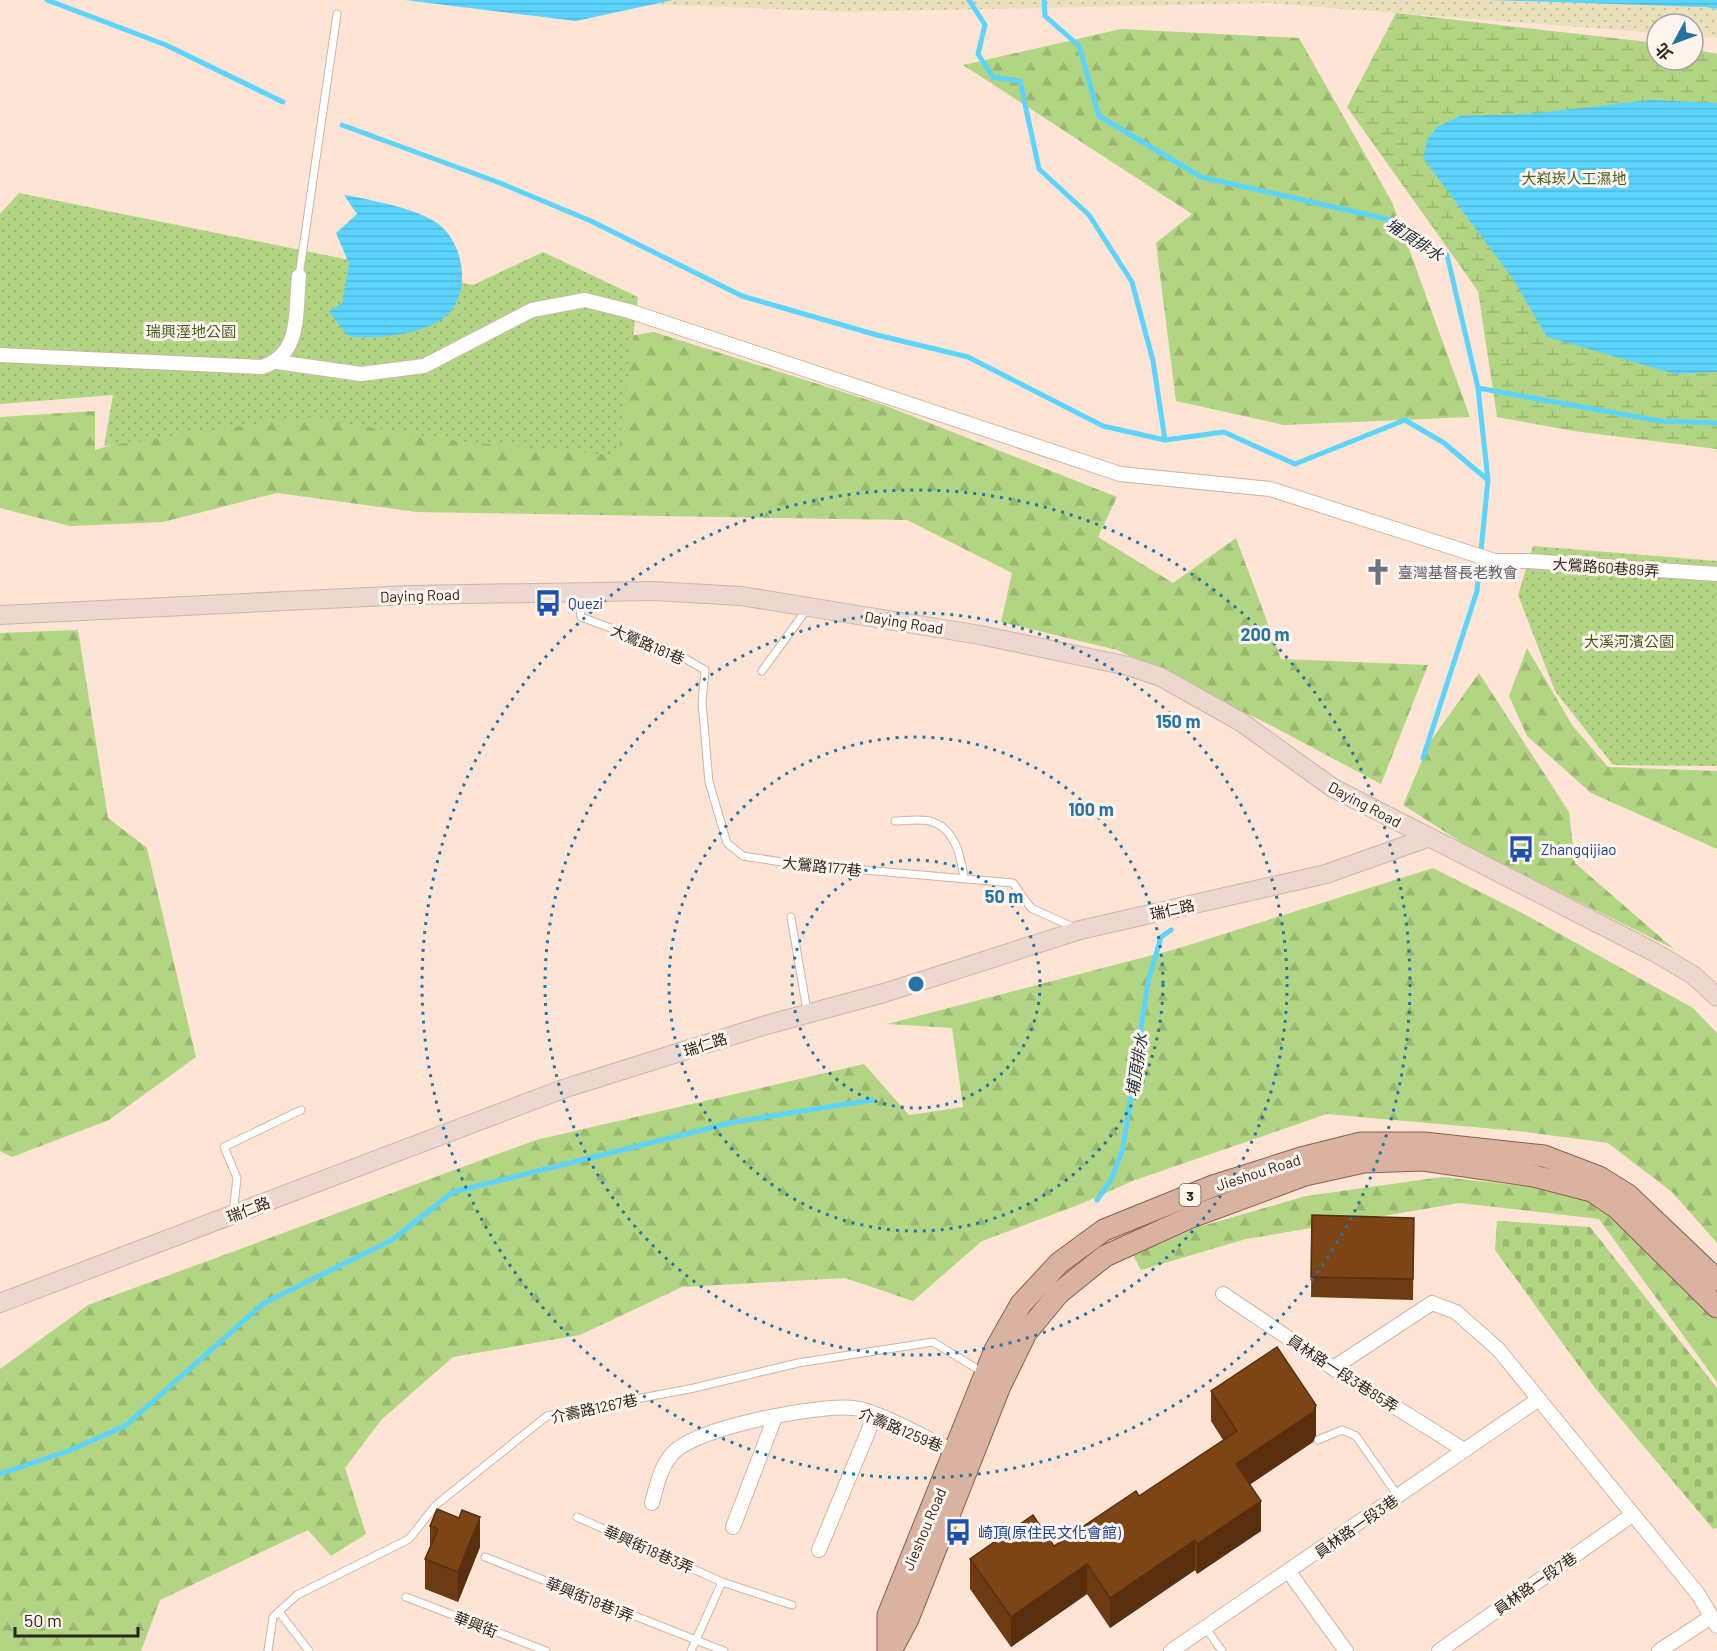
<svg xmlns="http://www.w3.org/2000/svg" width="1717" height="1651" font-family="Barlow,'Noto Sans TC',sans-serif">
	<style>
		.forest { fill: url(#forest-firs) }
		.wetland { fill: url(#wetland-marsh) }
		.sand { fill: url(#sand-dots) }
		.cemetery { fill: url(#cemetery-stones) }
		.park { fill: url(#park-dots) }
		.water { fill: url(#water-rules) }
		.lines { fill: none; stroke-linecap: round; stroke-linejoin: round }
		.stream { stroke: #5cd4fd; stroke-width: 5 }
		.lane-casing { stroke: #cdb5a6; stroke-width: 9 }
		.street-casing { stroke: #cdb5a6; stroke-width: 16 }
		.secondary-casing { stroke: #cdb5a6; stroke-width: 20 }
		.primary-casing { stroke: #8d5e4a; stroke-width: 23 }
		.lane { stroke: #fff; stroke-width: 7 }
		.street { stroke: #fff; stroke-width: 14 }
		.secondary { stroke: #ecd8d0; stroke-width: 18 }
		.primary { stroke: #d9b2a1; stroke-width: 21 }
		.wall { fill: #6c3a13 }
		.shaded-wall { fill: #58300f }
		.building { fill: #7d4416; stroke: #58300f; stroke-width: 1.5 }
		.ring { fill: none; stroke: #2574a6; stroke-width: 3; stroke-dasharray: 3 6 }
		.labels { text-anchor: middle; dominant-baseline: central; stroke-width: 6; stroke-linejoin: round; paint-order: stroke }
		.shield { fill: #fff5ee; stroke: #6c635c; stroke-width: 1.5 }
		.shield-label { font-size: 14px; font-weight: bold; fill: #2d241e }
		.park-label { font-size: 15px; fill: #475f23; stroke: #fff5ee }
		.street-label { font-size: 15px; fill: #2d241e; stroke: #fff5ee }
		.worship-label { font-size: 15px; fill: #5b616d; stroke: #fff5ee; text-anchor: start }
		.transit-label { font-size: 15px; fill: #164399; stroke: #fff5ee; text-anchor: start }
		.water-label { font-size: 16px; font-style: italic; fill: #182d35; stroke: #fff5ee }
		.centre { fill: #2574a6; stroke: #fff5ee; stroke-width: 3 }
		.ring-label { font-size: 18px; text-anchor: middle; font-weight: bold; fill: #2574a6; stroke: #fff5ee; stroke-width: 6; stroke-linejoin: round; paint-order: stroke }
	</style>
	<defs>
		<pattern id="forest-firs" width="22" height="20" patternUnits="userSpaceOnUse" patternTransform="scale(1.5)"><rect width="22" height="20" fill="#b2d583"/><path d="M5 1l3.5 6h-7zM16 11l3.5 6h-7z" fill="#99b771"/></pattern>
		<pattern id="wetland-marsh" width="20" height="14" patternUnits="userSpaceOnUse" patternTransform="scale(1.5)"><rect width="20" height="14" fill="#b2d583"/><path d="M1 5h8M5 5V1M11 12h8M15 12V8" fill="none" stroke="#99b771"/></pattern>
		<pattern id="sand-dots" width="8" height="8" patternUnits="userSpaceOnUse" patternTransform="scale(1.5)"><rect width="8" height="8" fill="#eae0bb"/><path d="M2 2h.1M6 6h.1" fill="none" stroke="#c9c0a0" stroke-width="1.8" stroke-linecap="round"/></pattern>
		<pattern id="cemetery-stones" width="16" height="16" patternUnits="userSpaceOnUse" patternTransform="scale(1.5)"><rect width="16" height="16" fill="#b2d583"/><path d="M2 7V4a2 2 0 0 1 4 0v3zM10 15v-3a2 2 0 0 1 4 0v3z" fill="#99b771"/></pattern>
		<pattern id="park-dots" width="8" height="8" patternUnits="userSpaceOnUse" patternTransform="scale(1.5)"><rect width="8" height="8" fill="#b2d583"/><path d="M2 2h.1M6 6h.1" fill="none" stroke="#99b771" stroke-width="1.8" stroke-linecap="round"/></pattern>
		<pattern id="water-rules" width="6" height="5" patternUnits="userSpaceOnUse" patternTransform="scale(1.5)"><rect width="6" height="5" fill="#5cd4fd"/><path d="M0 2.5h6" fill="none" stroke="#50b6d8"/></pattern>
	</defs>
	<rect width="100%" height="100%" fill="#fde4d4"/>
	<g class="forest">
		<polygon points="1121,29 1299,38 1392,202 1470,417 1284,425 1176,401 1156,243 1192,214 963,65"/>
		<polygon points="654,332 884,405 1117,497 1098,537 1173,583 1236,538 1281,659 1428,665 1381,784 1266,723 1117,650 1001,622 1012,573 907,520 417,512 277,493 163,522 70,526 0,508 0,417 95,411 95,450 279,393"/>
		<polygon points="78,630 108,818 147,848 196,1057 109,1120 12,1157 0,1151 0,633"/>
		<polygon points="1527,648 1572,725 1608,767 1717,771 1717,849 1591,793 1527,736 1509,696"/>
		<polygon points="1479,673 1569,812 1575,863 1674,949 1472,849 1403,805 1430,742"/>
		<polygon points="1433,868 1524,914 1693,1008 1717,1033 1717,1243 1672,1192 1608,1143 1518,1131 1327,1114 1135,1180 1083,1203 982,1241 913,1301 845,1278 682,1287 580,1335 453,1357 381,1420 345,1468 366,1534 331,1556 308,1530 160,1600 141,1651 0,1651 0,1369 88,1305 536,1140 864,1064 909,1115 963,1107 952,1028 887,1024 1176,949"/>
		<polygon points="1442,1177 1580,1192 1604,1201 1717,1319 1717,1382 1599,1219 1460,1203 1246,1239 1141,1270 1133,1255 1199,1227 1306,1196"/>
	</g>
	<polygon class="wetland" points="1396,13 1657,43 1657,60 1693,60 1693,49 1717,54 1717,449 1574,431 1497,417 1478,291 1347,107"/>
	<polygon class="sand" points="552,0 1717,0 1717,38 1693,36 1693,24 1657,24 1657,33 1266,3 848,12"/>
	<polygon class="cemetery" points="1497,1221 1590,1227 1717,1388 1717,1528 1713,1529 1595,1388 1495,1250"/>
	<g class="park">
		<polygon points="19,193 473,285 543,252 638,297 618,456 445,440 305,417 104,446 113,395 0,404 0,214"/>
		<polygon points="1533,546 1717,561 1717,766 1613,765 1555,691 1518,595"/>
	</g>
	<g class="water">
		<polygon points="405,0 673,0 576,21"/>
		<polygon points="1490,0 1717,0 1717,9 1705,7"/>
		<polygon points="1651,100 1717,103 1717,372 1675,374 1547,337 1513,279 1423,158 1427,140 1437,127 1460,116 1528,114"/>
		<path d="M344 195C368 199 418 209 437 223 464 242 473 294 445 317 422 335 375 340 348 336L329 312 342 303 349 264 336 233 357 214Z"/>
	</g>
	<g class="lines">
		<g class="stream">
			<polyline points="47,0 166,45 283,102"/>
			<polyline points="969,0 985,25 978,54 993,77 1020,81 1039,169 1089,215 1132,282 1153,361 1165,440"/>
			<polyline points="1044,0 1045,16 1079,46 1099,116 1201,177 1387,219 1447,255 1478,388 1488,480 1477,591 1423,758"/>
			<polyline points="342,125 500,183 591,221 742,296 877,335 968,357 1103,426 1165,440 1224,432 1295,464 1405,420 1444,443 1488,480"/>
			<polyline points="1478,388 1660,421 1717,423"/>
			<polyline points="1097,1200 1111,1180 1123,1148 1148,982 1161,937 1171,930"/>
			<polyline points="0,1474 68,1451 125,1426 264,1303 392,1240 453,1192 734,1122 872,1100"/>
		</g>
		<defs>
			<g id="lane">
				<polyline points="299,276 337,14"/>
				<polyline points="578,593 581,617 670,650 705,670 702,702 709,782 727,843 743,856 795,864 1013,883 1031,908 1075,928"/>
				<polyline points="762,671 807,609"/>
				<path d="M895 821C906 821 923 818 933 822 956 830 961 858 964 878"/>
				<polyline points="791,917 807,1011"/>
				<polyline points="233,1213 237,1178 224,1147 301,1110"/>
				<polyline points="1318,1440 1342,1430 1356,1436 1398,1496"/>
				<polyline points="577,1517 722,1582 792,1605"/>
				<polyline points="485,1557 724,1651"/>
				<polyline points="406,1597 546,1651"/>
				<polyline points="279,1612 309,1651"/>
				<polyline points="1205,1627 1222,1651"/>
				<polyline points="268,1651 273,1617 297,1595 409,1539 436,1505 547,1416 694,1388 798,1363 933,1342 984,1373"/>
				<polyline points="691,1651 722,1582"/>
			</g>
			<g id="street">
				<path d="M0 355 262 367C302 354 295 313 299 276"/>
				<polyline points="277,362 361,374 424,366 532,310 585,300 629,311 1120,474 1270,489 1495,561 1529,561 1717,574"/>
				<polyline points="1223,1294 1333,1368 1464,1450"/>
				<polyline points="1333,1368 1432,1303 1456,1312 1498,1349 1698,1594 1717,1626"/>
				<path d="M652 1503C657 1485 660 1467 673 1453 697 1427 819 1404 854 1408 879 1411 930 1441 956 1452"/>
				<polyline points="733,1527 775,1417"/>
				<polyline points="819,1550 875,1415"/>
				<polyline points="1289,1572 1346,1651"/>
				<polyline points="1171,1651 1539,1399"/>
				<polyline points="1439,1651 1632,1515"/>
				<polyline points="1659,1651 1711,1617"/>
			</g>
			<g id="secondary">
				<polyline points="0,615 409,595 653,591 741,596 980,635 1128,666 1161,677 1241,722 1333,788 1654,952 1693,975 1717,997"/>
				<polyline points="0,1303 563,1089 766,1025 884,993 1080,930 1326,874 1427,838"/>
			</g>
			<g id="primary">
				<polyline points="888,1651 888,1615 995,1350 1021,1304 1059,1263 1104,1230 1213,1186 1301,1158 1361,1143 1424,1143 1544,1156 1599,1177 1628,1195 1717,1280"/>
				<polyline points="891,1651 908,1619 1000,1386 1026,1333 1059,1293 1105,1256 1189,1218 1305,1175 1364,1162 1423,1160 1534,1176 1592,1191 1617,1208 1717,1307"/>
			</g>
		</defs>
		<use href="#lane" class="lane-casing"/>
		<use href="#street" class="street-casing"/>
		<use href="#secondary" class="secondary-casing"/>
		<use href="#primary" class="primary-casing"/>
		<use href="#lane" class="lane"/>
		<use href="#street" class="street"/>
		<use href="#secondary" class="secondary"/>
		<use href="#primary" class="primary"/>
	</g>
	<g class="wall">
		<polygon points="1312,1215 1414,1218 1413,1300 1311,1297"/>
		<polygon points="1211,1391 1316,1435 1313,1442 1250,1484 1261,1531 1197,1574 1195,1570 1110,1628 1087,1594 1011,1647 970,1589 970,1559 1054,1546 1139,1496 1223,1440 1211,1421"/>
		<polygon points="430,1526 480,1547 458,1602 425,1589 425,1559 430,1547"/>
	</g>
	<g class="shaded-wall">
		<polygon points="1316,1405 1316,1435 1313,1442 1236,1494 1236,1464"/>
		<polygon points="1261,1501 1261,1531 1197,1574 1197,1544"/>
		<polygon points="480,1517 480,1547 458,1602 458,1572"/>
		<polygon points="1195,1540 1195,1570 1110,1628 1110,1598"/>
		<polygon points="1087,1564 1087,1594 1011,1647 1011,1617"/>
	</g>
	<g class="building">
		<polygon points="1312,1215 1414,1218 1413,1279 1311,1277"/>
		<polygon points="1277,1347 1316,1405 1313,1412 1236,1464 1261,1501 1197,1544 1195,1540 1110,1598 1087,1564 1011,1617 970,1559 1033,1515 1054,1546 1136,1491 1139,1496 1237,1431 1211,1391"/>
		<polygon points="437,1509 459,1518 462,1510 480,1517 458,1572 425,1559 438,1529 430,1526"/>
	</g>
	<g class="ring">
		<circle cx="916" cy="984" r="124"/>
		<circle cx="916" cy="984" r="247"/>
		<circle cx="916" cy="984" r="371"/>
		<circle cx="916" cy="984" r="494"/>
	</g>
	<defs>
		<symbol id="church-bare" viewBox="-9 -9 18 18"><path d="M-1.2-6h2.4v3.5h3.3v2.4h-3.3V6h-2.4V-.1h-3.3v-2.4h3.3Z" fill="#6b7280" stroke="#fff5ee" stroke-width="2.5" paint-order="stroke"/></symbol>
		<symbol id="bus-bare" viewBox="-9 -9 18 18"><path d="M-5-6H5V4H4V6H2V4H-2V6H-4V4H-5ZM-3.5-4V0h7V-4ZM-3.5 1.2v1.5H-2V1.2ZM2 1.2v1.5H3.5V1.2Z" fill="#1a4fb4" stroke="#fff5ee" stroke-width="2.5" paint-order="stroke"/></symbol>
	</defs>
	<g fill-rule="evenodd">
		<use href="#church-bare" x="1359" y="553" width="38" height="38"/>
		<use href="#bus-bare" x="529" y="584" width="38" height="38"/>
		<use href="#bus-bare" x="1502" y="830" width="38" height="38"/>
		<use href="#bus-bare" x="939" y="1513" width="38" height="38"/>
	</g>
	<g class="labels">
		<rect class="shield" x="1179.5" y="1184" width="21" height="22" rx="4.5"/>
		<g class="shield-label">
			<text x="1190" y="1195">3</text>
		</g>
		<g class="park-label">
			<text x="1574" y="178">大嵙崁人工濕地</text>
			<text x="191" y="331">瑞興溼地公園</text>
			<text x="1629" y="641">大溪河濱公園</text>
		</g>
		<g class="street-label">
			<text transform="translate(1606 567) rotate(4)">大鶯路60巷89弄</text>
			<text transform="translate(420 595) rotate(-2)">Daying Road</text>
			<text transform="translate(904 622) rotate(9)">Daying Road</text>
			<text transform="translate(648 644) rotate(23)">大鶯路181巷</text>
			<text transform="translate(1365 804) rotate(28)">Daying Road</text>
			<text transform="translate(822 866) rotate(6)">大鶯路177巷</text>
			<text transform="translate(1172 909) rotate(-13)">瑞仁路</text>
			<text transform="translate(705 1044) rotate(-18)">瑞仁路</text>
			<text transform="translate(1258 1172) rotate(-18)">Jieshou Road</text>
			<text transform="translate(248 1209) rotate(-21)">瑞仁路</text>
			<text transform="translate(1343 1373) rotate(33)">員林路一段3巷85弄</text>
			<text transform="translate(594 1408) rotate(-12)">介壽路1267巷</text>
			<text transform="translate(901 1429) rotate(23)">介壽路1259巷</text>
			<text transform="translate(1356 1526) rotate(-35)">員林路一段3巷</text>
			<text transform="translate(924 1529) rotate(-67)">Jieshou Road</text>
			<text transform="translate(649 1549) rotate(24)">華興街18巷3弄</text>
			<text transform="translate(1535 1583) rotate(-35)">員林路一段7巷</text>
			<text transform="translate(590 1599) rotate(22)">華興街18巷1弄</text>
			<text transform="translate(476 1624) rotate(21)">華興街</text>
		</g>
		<g class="worship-label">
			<text x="1398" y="572">臺灣基督長老教會</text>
		</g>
		<g class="transit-label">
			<text x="568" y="603">Quezi</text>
			<text x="1541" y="849">Zhangqijiao</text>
			<text x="978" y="1532">崎頂(原住民文化會館)</text>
		</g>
		<g class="water-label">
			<text transform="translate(1415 239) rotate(33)">埔頂排水</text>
			<text transform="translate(1136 1065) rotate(-81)">埔頂排水</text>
		</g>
	</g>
	<circle cx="916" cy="984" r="9" class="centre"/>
	<g class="ring-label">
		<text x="1265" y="641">200 m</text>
		<text x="1178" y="728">150 m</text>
		<text x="1091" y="816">100 m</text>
		<text x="1004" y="903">50 m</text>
	</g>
	<g transform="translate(1675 42) rotate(229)"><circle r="28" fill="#fff5ee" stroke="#aba19b" stroke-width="1.5"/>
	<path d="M0-4.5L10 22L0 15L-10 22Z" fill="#2574a6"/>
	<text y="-9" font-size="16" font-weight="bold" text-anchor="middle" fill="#2d241e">北</text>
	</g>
	<path d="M15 1627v9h123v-9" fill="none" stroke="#2d241e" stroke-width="3"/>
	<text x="24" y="1627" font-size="18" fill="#2d241e" stroke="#fff5ee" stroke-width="4.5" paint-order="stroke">50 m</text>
</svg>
